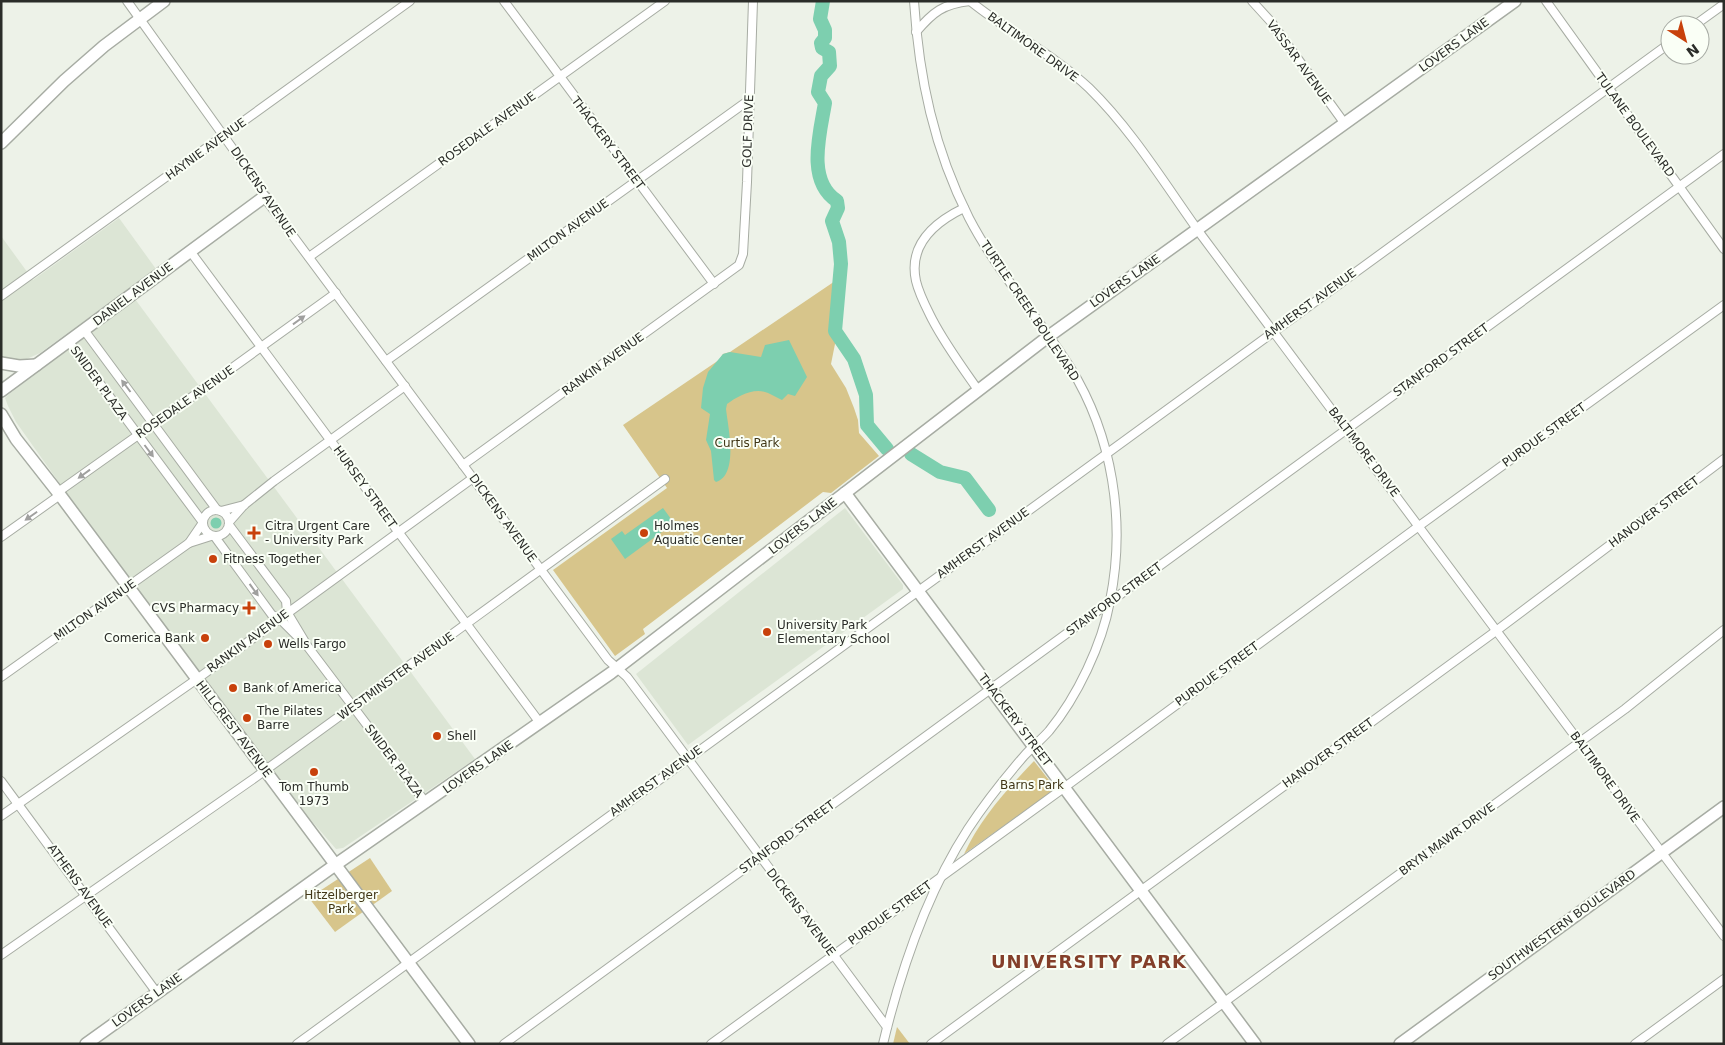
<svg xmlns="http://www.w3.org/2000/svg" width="1725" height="1045" font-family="'DejaVu Sans',sans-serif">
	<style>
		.built { fill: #dce5d5 }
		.green { fill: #d7c58b }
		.water { fill: #7dcfaf }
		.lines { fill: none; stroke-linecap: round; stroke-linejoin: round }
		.river { stroke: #7dcfaf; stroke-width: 14 }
		.street-casing { stroke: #a7aca3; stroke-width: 10 }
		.secondary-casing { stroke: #a7aca3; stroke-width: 14 }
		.street { stroke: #fff; stroke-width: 8 }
		.secondary { stroke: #fff; stroke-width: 11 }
		.oneway { fill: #a0a09f }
		.poi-dot { fill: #c8410b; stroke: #fafff6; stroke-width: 2 }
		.labels { text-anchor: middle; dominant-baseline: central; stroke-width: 4; stroke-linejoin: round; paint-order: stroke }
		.street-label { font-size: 12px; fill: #2b2d29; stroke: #fafff6 }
		.park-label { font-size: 12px; fill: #413717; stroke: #fafff6 }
		.poi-label { font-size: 12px; fill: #2b2d29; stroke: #fafff6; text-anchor: start }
		.district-label { font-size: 18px; font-weight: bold; letter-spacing: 1px; fill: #843f2a; stroke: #fafff6 }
	</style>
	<rect width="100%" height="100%" fill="#edf2e8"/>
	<g class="built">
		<polygon points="119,218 156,269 40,353 22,361 10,361 1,356 1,236 33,280"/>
		<polygon points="135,299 475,759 343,848 336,849 310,819 275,773 65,491 16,422 8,406 5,398 9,394"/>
		<polygon points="845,508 903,585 903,589 688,745 636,674"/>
	</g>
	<g class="green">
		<polygon points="844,275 841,325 835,344 831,364 846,388 854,408 858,420 859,433 879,456 831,493 823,492 643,629 645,634 615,656 553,570 667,488 623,425 719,360 723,354 730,352"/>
		<path d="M1034 761 1056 789 964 854C980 819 1007 789 1034 761Z"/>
		<polygon points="370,858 392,891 335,932 309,898"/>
		<polygon points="897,1027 910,1044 893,1044"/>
	</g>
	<g class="water">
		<path d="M789 340 807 377 795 396 788 394 782 400C777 398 773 395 768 393 754 387 738 396 727 404L726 409C728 427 739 475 716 482L714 480 711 451 706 440 710 414 701 408 703 388 708 372 723 354 730 352 761 357 765 345Z"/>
		<polygon points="663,508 674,523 625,559 611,539 622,531 625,535"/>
		<circle cx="216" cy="523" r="5.5"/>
	</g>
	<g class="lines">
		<g class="river">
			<path d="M823 1 820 19 825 30V38L821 43 822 48 829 52 830 66 821 76 818 92 825 103C820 133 806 181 837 201L838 208 832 221 839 242 841 264 835 331 854 359 866 395 867 425 887 449"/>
			<polyline points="911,454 940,472 965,478 989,510"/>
		</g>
		<defs>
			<g id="street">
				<polyline points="127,1 261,188 264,197 608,660 627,677 651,709 887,1027"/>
				<polyline points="504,1 714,284"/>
				<path d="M970 1C1008 32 1053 54 1089 88 1133 131 1166 186 1202 236L1724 936"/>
				<polyline points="1252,1 1272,23 1345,124"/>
				<polyline points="1546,1 1724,249"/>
				<polyline points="1695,25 1724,4"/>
				<path d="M916 32C933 12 943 4 970 1"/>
				<path d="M964 208C935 222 908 244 916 281 919 294 926 307 932 319 945 344 962 367 978 390"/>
				<polyline points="190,251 540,723"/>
				<polyline points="309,257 665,1"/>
				<polyline points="1,296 410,1"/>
				<polyline points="84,330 217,510"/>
				<polyline points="69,342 202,521"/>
				<polyline points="386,361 749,100"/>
				<polyline points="463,465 739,265 743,254 747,182 753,1"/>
				<polyline points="58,492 203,389 336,293"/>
				<circle cx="216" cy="523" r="13"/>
				<polyline points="221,511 244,505"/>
				<polyline points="229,522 244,505 274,481 405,386"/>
				<polyline points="229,525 286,601 287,612 308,647 426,803"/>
				<polyline points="1,537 60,495"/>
				<polyline points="215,537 272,615 279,618 301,640"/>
				<polyline points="189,543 211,536"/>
				<polyline points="1,677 189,543 202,524"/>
				<polyline points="1,781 157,993"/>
				<polyline points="1,816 197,679 473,478"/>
				<polyline points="1,955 256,777 665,479"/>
				<polyline points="297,1044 1670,43"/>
				<polyline points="504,1044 1724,154"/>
				<polyline points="711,1044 1065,787 1419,526 1724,305"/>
				<path d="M883 1044C901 969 926 894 968 829 985 803 1004 779 1024 756 1032 747 1041 740 1049 731 1077 697 1102 645 1110 601 1126 522 1113 436 1070 367 1038 316 997 272 969 218 934 149 919 78 914 1"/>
				<polyline points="931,1044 1496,631 1724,459"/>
				<polyline points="1167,1044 1625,709 1724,630"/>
				<polyline points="1635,1044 1724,979"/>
			</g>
			<g id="secondary">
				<polyline points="1,143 64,81 104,46 164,1"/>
				<polyline points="1,363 19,366 36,365"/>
				<polyline points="1,391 264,197"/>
				<polyline points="1,414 16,439 60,495 469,1044"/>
				<polyline points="845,493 1255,1044"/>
				<polyline points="86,1044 335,865 611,673 1049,336 1515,1"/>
				<polyline points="1400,1044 1724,807"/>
			</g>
		</defs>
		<use href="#street" class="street-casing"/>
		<use href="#secondary" class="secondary-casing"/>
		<use href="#street" class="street"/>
		<use href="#secondary" class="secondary"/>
	</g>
	<defs><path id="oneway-solid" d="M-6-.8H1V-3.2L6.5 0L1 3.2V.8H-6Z" transform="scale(1.25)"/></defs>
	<g class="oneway">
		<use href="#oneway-solid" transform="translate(299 320) rotate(-36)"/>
		<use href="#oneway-solid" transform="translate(126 386) rotate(-127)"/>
		<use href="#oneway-solid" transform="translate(149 451) rotate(53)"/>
		<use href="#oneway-solid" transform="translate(84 474) rotate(144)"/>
		<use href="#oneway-solid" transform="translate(31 516) rotate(145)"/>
		<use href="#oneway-solid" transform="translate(254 590) rotate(54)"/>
	</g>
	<g class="poi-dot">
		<path d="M251.5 525.5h5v5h5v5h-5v5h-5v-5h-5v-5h5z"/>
		<circle cx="644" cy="533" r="5"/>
		<circle cx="213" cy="559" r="5"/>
		<path d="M246.5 600.5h5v5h5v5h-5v5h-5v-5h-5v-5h5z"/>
		<circle cx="767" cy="632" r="5"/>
		<circle cx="205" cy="638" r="5"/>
		<circle cx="268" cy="644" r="5"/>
		<circle cx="233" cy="688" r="5"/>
		<circle cx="247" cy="718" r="5"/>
		<circle cx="437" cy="736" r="5"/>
		<circle cx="314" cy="772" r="5"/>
	</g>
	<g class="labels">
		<g class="street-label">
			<text transform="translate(1454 45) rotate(-36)">LOVERS LANE</text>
			<text transform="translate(1033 47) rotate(36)">BALTIMORE DRIVE</text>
			<text transform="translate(1299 62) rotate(54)">VASSAR AVENUE</text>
			<text transform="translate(1635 125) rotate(54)">TULANE BOULEVARD</text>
			<text transform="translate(487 129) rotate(-36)">ROSEDALE AVENUE</text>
			<text transform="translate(748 131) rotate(-88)">GOLF DRIVE</text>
			<text transform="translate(608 143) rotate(53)">THACKERY STREET</text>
			<text transform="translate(206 149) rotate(-36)">HAYNIE AVENUE</text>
			<text transform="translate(263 192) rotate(56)">DICKENS AVENUE</text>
			<text transform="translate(568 230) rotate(-36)">MILTON AVENUE</text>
			<text transform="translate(1125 281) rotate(-35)">LOVERS LANE</text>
			<text transform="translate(133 294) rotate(-37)">DANIEL AVENUE</text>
			<text transform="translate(1310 304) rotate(-36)">AMHERST AVENUE</text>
			<text transform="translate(1030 311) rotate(56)">TURTLE CREEK BOULEVARD</text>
			<text transform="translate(1441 360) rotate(-36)">STANFORD STREET</text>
			<text transform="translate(603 364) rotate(-36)">RANKIN AVENUE</text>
			<text transform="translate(99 383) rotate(54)">SNIDER PLAZA</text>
			<text transform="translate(185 402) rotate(-35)">ROSEDALE AVENUE</text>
			<text transform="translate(1544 435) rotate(-36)">PURDUE STREET</text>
			<text transform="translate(1364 452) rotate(53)">BALTIMORE DRIVE</text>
			<text transform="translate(365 487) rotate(54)">HURSEY STREET</text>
			<text transform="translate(1654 512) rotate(-37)">HANOVER STREET</text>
			<text transform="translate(503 518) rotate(54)">DICKENS AVENUE</text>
			<text transform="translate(803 526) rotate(-38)">LOVERS LANE</text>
			<text transform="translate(983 543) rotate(-36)">AMHERST AVENUE</text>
			<text transform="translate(1114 599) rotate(-36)">STANFORD STREET</text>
			<text transform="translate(95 610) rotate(-35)">MILTON AVENUE</text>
			<text transform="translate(248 641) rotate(-36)">RANKIN AVENUE</text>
			<text transform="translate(1217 674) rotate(-36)">PURDUE STREET</text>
			<text transform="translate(396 676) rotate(-36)">WESTMINSTER AVENUE</text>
			<text transform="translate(1015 720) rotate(53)">THACKERY STREET</text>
			<text transform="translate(234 729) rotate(53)">HILLCREST AVENUE</text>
			<text transform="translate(1328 753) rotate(-36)">HANOVER STREET</text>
			<text transform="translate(394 761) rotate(53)">SNIDER PLAZA</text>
			<text transform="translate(478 767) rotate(-35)">LOVERS LANE</text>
			<text transform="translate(1605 777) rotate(54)">BALTIMORE DRIVE</text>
			<text transform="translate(656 781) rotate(-36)">AMHERST AVENUE</text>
			<text transform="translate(787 837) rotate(-36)">STANFORD STREET</text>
			<text transform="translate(1447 839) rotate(-36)">BRYN MAWR DRIVE</text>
			<text transform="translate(80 886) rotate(54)">ATHENS AVENUE</text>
			<text transform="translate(801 912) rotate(53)">DICKENS AVENUE</text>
			<text transform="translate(890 913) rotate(-36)">PURDUE STREET</text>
			<text transform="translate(1562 925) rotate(-36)">SOUTHWESTERN BOULEVARD</text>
			<text transform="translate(147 1000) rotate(-36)">LOVERS LANE</text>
		</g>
		<g class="park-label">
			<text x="747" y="443">Curtis Park</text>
			<text x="1032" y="785">Barns Park</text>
			<text x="341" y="895">Hitzelberger<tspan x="341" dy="14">Park</tspan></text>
		</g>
		<g class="poi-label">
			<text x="265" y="526">Citra Urgent Care<tspan x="265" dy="14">- University Park</tspan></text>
			<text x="654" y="526">Holmes<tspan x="654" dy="14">Aquatic Center</tspan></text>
			<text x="223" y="559">Fitness Together</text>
			<text x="239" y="608" text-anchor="end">CVS Pharmacy</text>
			<text x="777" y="625">University Park<tspan x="777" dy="14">Elementary School</tspan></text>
			<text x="195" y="638" text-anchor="end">Comerica Bank</text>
			<text x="278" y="644">Wells Fargo</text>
			<text x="243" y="688">Bank of America</text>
			<text x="257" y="711">The Pilates<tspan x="257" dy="14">Barre</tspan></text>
			<text x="447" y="736">Shell</text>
			<text x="314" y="787" text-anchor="middle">Tom Thumb<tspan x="314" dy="14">1973</tspan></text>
		</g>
		<g class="district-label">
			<text x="1089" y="961">UNIVERSITY PARK</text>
		</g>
	</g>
	<rect width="1725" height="1045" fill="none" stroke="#2b2d29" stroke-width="5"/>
	<g transform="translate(1685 40) rotate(144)"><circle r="24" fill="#fafff6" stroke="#a7aba4"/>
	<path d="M0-4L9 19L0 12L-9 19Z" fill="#c8410b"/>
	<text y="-8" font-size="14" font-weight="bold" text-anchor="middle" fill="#2b2d29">N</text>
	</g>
</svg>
